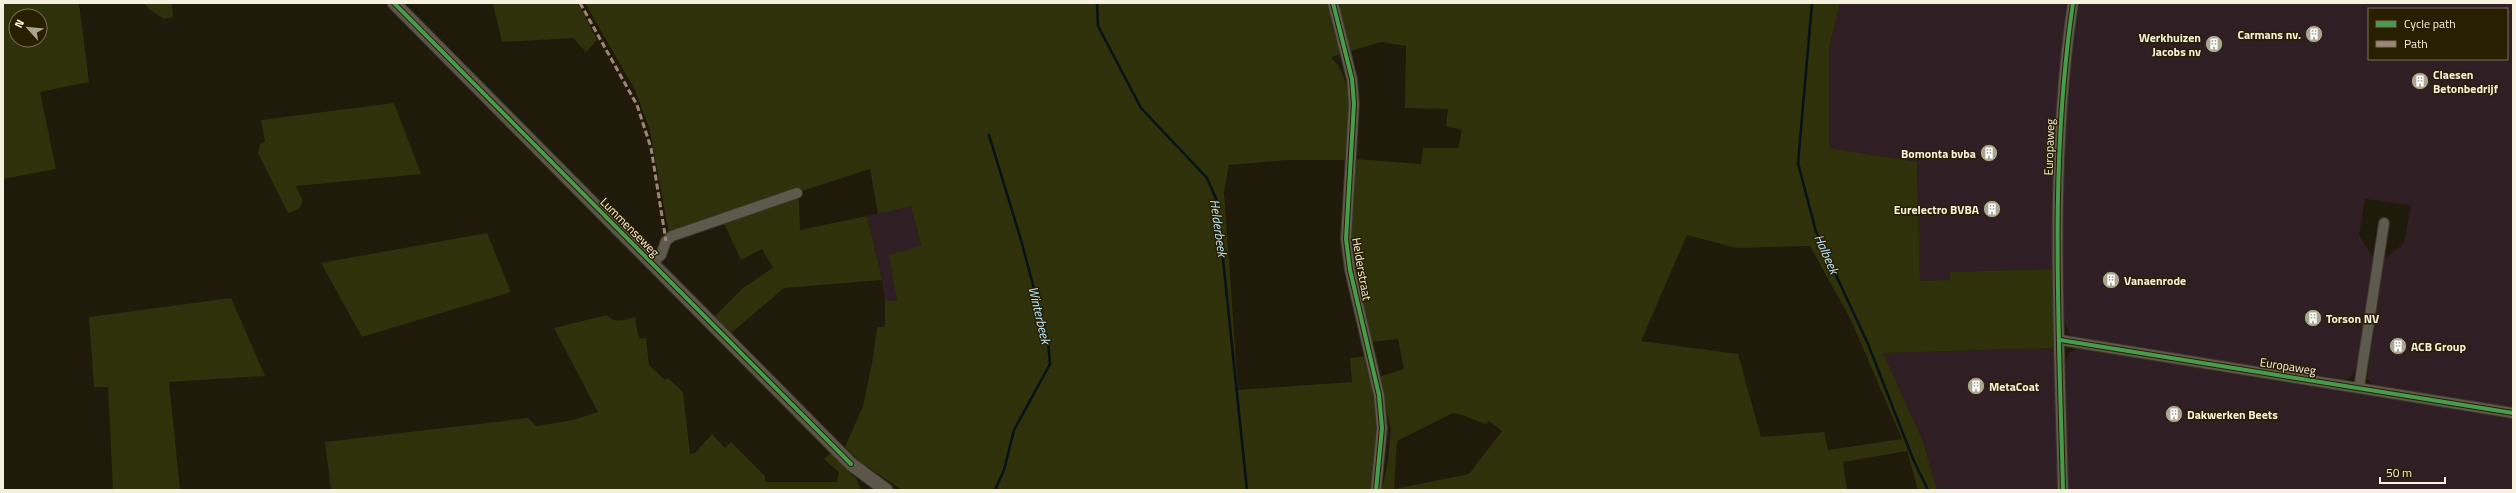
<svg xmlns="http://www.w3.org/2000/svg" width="2516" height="493" font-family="'Titillium Web',sans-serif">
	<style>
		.industrial { fill: #2f1f25; fill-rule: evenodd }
		.green { fill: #2e310a; fill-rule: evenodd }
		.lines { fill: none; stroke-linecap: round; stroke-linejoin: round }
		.stream { stroke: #061216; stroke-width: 2.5 }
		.minor-casing { stroke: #373429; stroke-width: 12 }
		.major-casing { stroke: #373429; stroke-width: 15 }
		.minor { stroke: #5d594c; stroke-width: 10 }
		.major { stroke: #5c554a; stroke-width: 13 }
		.quiet { stroke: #a18479; stroke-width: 3; stroke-dasharray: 6 3; stroke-linecap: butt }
		.cycleway-casing { stroke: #281e00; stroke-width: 6 }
		.cycleway { stroke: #469c4c; stroke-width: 4 }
		.labels { text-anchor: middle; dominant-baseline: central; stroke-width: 3; stroke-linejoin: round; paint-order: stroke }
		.poi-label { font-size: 12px; font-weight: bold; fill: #f6f0de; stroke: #281e00; text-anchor: start }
		.street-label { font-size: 12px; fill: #f6f0de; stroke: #281e00 }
		.water-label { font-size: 13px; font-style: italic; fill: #b8e8fe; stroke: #281e00 }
	</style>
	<rect width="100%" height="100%" fill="#1f1a09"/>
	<g class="industrial">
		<polygon points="1840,3 2068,3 2054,129 2053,269 1951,272 1951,280 1920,281 1917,162 1829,148 1829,48"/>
		<path d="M2077 3H2513V407L2382 387 2372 384 2367 378 2383 260 2404 243 2411 205 2365 199 2359 235 2374 259 2356 369 2352 376 2346 380H2339L2076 337 2070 334 2064 321 2062 196 2066 103ZM2369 9H2507V59H2369Z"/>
		<polygon points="911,206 921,246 894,281 897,301 885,300 882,280 867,216"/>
		<polygon points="2055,348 2058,490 1937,490 1923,441 1883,353"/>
		<polygon points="2079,348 2513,418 2513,490 2067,490 2065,363 2069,353"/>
	</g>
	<g class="green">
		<path d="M3 3H79L89 82 40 92 56 169 3 179ZM16 16H40V40H16Z"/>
		<polygon points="144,3 172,3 173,17 164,19 149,9"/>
		<polygon points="578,3 597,40 586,52 573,38 502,42 493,4"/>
		<path d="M585 3H1840L1829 48V148L1917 162 1920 281 1950 280V272L2053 269 2055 348 1883 353 1923 441 1937 490H1918L1907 451 1843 462 1847 490H1382L1388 460 1391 430 1379 377 1404 369 1398 339 1372 342 1351 253 1350 231 1355 159 1421 164 1423 148H1458L1462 130 1446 126 1448 109 1405 108 1406 46 1381 42 1331 57C1357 85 1349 125 1347 160H1287L1229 165 1224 192 1238 390 1352 382 1350 358 1366 356 1376 401 1377 419 1372 490H902L859 461 845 447 863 406 873 358 877 327H885V300L897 301 889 255 921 246 911 206 878 214 870 169 669 234 650 130 635 90ZM1687 235 1736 248 1810 246 1851 320 1902 439 1828 450 1824 432 1761 437 1738 354 1641 341ZM1453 413C1465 414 1474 421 1486 424L1489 421 1502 431 1469 474 1394 489 1397 441Z"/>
		<polygon points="394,103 421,174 296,186 303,201 299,209 288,213 258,153 260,145 265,141 261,120"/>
		<polygon points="796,198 799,200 800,230 867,216 882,280 784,288 731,333 714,317 743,288 773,268 762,249 741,260 723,221"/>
		<polygon points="487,233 511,292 362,337 321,263"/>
		<polygon points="231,298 265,376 169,382 180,490 113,490 108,387 94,387 89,317"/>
		<path d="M607 315C613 324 626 320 635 317L639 339 646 338 649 365 665 380 668 378 683 392 690 454 695 453 712 434 725 448 731 442 765 476V482H837L839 472 824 459 831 453 857 480 861 490H331L325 442 528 418 536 426 573 420 598 412 554 328Z"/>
	</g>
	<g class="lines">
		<g class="stream">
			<polyline points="1097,3 1098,26 1141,108 1207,178 1217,201 1247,490"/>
			<polyline points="1812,3 1798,163 1816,232 1868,344 1913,459 1928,490"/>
			<polyline points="989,135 1021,240 1048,341 1050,364 1014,430 1004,470 995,490"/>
		</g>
		<defs>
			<g id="minor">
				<polyline points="1333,3 1352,79 1354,104 1346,239 1350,270 1379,395 1382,428 1376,490"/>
				<polyline points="652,263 661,255 666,241 672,236 797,193"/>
				<polyline points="2060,340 2513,413"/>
				<polyline points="2359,388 2384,223"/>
				<path d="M2063 490C2059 327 2049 164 2073 3"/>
			</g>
			<polyline id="major" points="394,3 851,464 886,490"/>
		</defs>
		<use href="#minor" class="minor-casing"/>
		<use href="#major" class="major-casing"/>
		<use href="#minor" class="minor"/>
		<use href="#major" class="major"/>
		<polyline class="quiet" points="580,3 637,105 651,148 666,241"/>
		<defs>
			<g id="cycleway">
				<polyline points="394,3 851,464"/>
				<polyline points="1333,3 1352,79 1354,104 1346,239 1350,270 1379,395 1382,428 1376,490"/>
				<polyline points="2060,340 2513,413"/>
				<path d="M2063 490C2059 327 2049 164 2073 3"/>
			</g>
		</defs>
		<use href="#cycleway" class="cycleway-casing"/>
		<use href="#cycleway" class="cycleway"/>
	</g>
	<defs>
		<symbol id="building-disc" viewBox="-11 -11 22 22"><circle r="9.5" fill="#aba593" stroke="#281e00"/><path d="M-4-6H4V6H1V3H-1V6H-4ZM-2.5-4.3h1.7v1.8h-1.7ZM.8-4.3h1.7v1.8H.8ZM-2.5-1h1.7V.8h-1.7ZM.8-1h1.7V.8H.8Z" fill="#fff"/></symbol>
	</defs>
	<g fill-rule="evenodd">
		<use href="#building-disc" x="2304" y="24" width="20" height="20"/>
		<use href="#building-disc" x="2204" y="34" width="20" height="20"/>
		<use href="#building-disc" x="2410" y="71" width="20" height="20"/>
		<use href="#building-disc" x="1979" y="143" width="20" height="20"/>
		<use href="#building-disc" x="1982" y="199" width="20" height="20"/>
		<use href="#building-disc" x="2101" y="270" width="20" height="20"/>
		<use href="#building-disc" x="2303" y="308" width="20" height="20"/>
		<use href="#building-disc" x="2388" y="336" width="20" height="20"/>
		<use href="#building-disc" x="1966" y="376" width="20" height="20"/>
		<use href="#building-disc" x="2164" y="404" width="20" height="20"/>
	</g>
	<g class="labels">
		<g class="poi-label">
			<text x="2301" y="34" text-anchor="end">Carmans nv.</text>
			<text x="2201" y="37" text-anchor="end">Werkhuizen<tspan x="2201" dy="14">Jacobs nv</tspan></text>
			<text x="2433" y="74">Claesen<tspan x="2433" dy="14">Betonbedrijf</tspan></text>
			<text x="1976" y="153" text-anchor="end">Bomonta bvba</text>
			<text x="1979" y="209" text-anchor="end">Eurelectro BVBA</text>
			<text x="2124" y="280">Vanaenrode</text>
			<text x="2326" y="318">Torson NV</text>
			<text x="2411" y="346">ACB Group</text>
			<text x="1989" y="386">MetaCoat</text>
			<text x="2187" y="414">Dakwerken Beets</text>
		</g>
		<g class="street-label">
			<text transform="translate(2049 147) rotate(-88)">Europaweg</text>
			<text transform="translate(630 227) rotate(45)">Lummenseweg</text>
			<text transform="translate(1362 269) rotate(80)">Helderstraat</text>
			<text transform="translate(2288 366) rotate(9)">Europaweg</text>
		</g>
		<g class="water-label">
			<text transform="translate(1219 228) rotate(82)">Helderbeek</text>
			<text transform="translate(1827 254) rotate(66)">Halbeek</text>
			<text transform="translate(1040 315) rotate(77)">Winterbeek</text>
		</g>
	</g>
	<rect width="2516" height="493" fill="none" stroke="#f6f0de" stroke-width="8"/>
	<rect x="2368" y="8" width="140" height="52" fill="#281e00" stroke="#7a7259"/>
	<rect x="2376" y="21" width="20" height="6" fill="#469c4c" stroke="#7a7259"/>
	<text x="2404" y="28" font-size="12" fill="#f6f0de">Cycle path</text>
	<rect x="2376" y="41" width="20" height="6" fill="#a18479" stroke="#7a7259"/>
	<text x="2404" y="48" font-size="12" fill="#f6f0de">Path</text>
	<g transform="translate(28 28) rotate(297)"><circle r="19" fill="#281e00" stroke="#7a7259"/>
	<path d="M0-3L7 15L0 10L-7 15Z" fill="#aba593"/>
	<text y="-6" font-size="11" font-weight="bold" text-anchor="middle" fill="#f6f0de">N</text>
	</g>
	<path d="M2380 477v6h65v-6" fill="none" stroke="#f6f0de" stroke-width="2"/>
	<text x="2386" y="477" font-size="12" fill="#f6f0de" stroke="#281e00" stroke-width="3" paint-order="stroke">50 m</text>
</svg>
